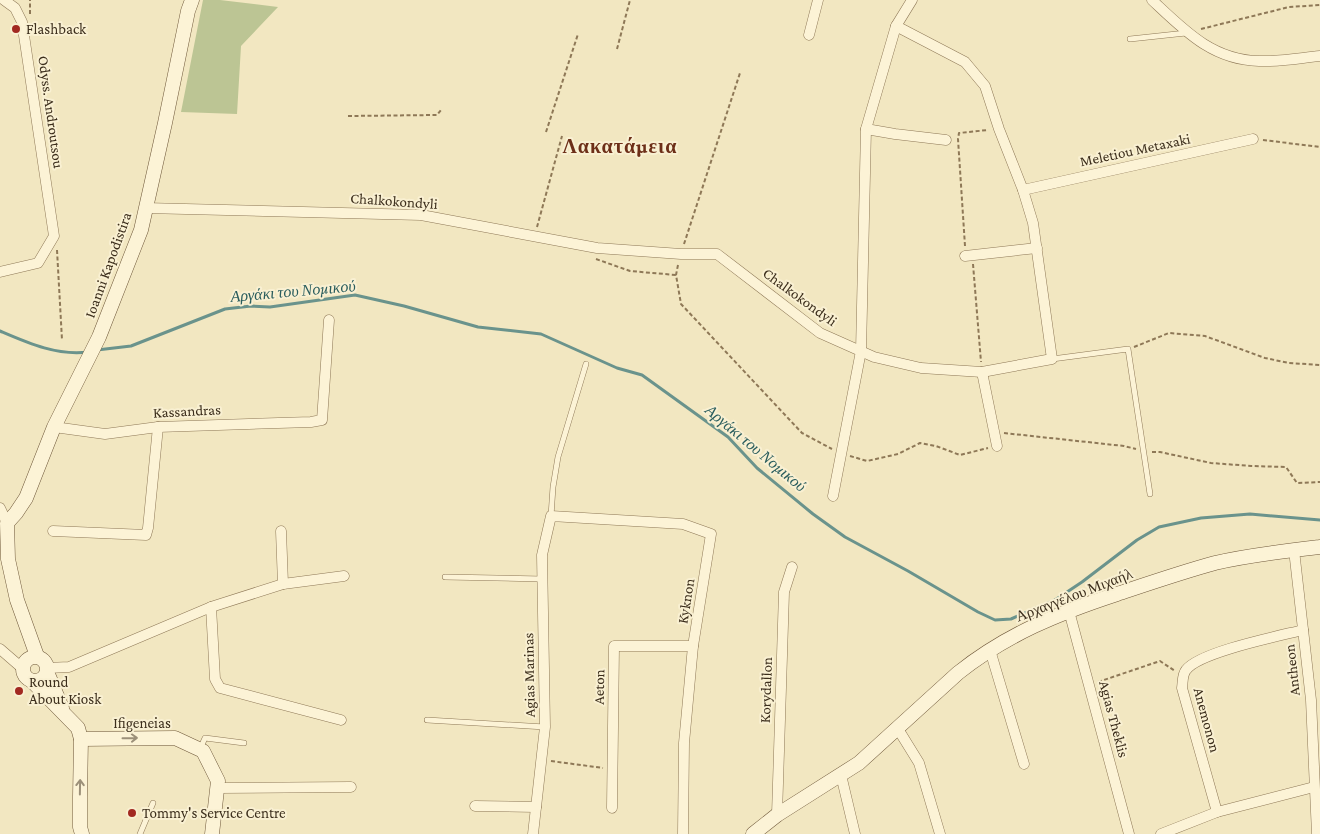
<svg xmlns="http://www.w3.org/2000/svg" width="1320" height="834" font-family="'Crimson Pro',serif">
	<style>
		.cemetery { fill: #bcc594 }
		.lines { fill: none; stroke-linecap: round; stroke-linejoin: round }
		.stream { stroke: #6a938c; stroke-width: 3 }
		.lane-casing { stroke: #8e7857; stroke-width: 6 }
		.street-casing { stroke: #8e7857; stroke-width: 11 }
		.secondary-casing { stroke: #6f583a; stroke-width: 15 }
		.path { stroke: #8e7857; stroke-width: 2; stroke-dasharray: 4 2.5; stroke-linecap: butt }
		.lane { stroke: #fcf3d6; stroke-width: 5 }
		.street { stroke: #fcf3d6; stroke-width: 10 }
		.secondary { stroke: #fcf3d6; stroke-width: 14 }
		.oneway { stroke: #9c9079 }
		.poi-dot { fill: #a22921; stroke: #f9f0d2; stroke-width: 2 }
		.labels { text-anchor: middle; dominant-baseline: central; stroke-width: 4; stroke-linejoin: round; paint-order: stroke }
		.poi-label { font-size: 15px; fill: #3c2e1c; stroke: #f9f0d2; text-anchor: start }
		.street-label { font-size: 15px; fill: #3c2e1c; stroke: #f9f0d2 }
		.water-label { font-size: 16px; font-style: italic; fill: #2a5d5d; stroke: #f9f0d2 }
		.district-label { font-size: 20px; font-weight: bold; letter-spacing: 1px; fill: #6d2f18; stroke: #f9f0d2 }
	</style>
	<rect width="100%" height="100%" fill="#f2e7c1"/>
	<polygon class="cemetery" points="203,0 220,0 278,7 241,46 237,114 181,112"/>
	<g class="lines">
		<g class="stream">
			<path d="M0 331C28 343 57 356 88 352"/>
			<polyline points="97,350 131,346 225,309 251,306 270,307 355,295 404,306 478,327 541,334 617,368 642,375 728,437 757,468 813,514 845,537 908,571 978,612 995,620 1011,619 1055,600 1082,582 1137,540 1159,527 1201,518 1250,514 1320,520"/>
		</g>
		<defs>
			<g id="lane">
				<polyline points="1130,39 1186,33"/>
				<polyline points="1052,359 1128,349 1150,494"/>
				<polyline points="551,516 553,487 558,457 586,364"/>
				<polyline points="445,577 542,579"/>
				<polyline points="427,720 545,727"/>
				<polyline points="200,749 205,738 244,743"/>
				<polyline points="140,834 153,803"/>
			</g>
			<g id="street">
				<path d="M1152 0C1184 30 1212 60 1259 61 1279 62 1300 58 1320 56"/>
				<polyline points="809,35 818,0"/>
				<polyline points="866,129 895,134 946,140"/>
				<polyline points="1023,190 1253,139"/>
				<polyline points="145,208 421,215 597,248 681,254 717,254 820,333 874,357 921,368 982,372 1052,359 1033,223 1023,190 999,129 985,86 965,62 896,26"/>
				<polyline points="965,256 1037,248"/>
				<polyline points="0,272 38,263 54,236 22,22 15,8 4,0"/>
				<polyline points="982,372 997,446"/>
				<polyline points="54,427 105,434 158,427 311,422 322,420 329,320"/>
				<polyline points="833,496 861,351 866,129 896,26 912,0"/>
				<polyline points="0,508 7,523"/>
				<polyline points="53,531 146,535 148,528 158,427"/>
				<polyline points="281,531 283,584"/>
				<polyline points="1294,550 1311,700 1317,834"/>
				<polyline points="211,607 215,679 220,688 341,720"/>
				<polyline points="1069,611 1129,834"/>
				<polyline points="0,649 22,668"/>
				<polyline points="990,650 1024,764"/>
				<polyline points="47,668 69,667 211,607 283,584 344,576"/>
				<polyline points="898,729 919,763 940,834"/>
				<polyline points="841,775 855,834"/>
				<polyline points="218,788 351,787"/>
				<polyline points="475,806 536,807"/>
				<polyline points="612,808 614,646 693,646"/>
				<path d="M1217 812 1182 688C1183 682 1182 675 1186 670 1199 652 1279 636 1303 630"/>
				<polyline points="777,815 784,592 792,567"/>
				<polyline points="533,834 545,727 542,555 551,516 683,524 711,534 693,646 684,743 683,834"/>
				<polyline points="1161,834 1217,812 1314,787"/>
			</g>
			<g id="secondary">
				<polyline points="37,656 17,600 8,559 7,523 16,513 26,498 54,427 99,337 141,230 165,123 188,11 192,0"/>
				<circle cx="35" cy="669" r="12"/>
				<polyline points="47,672 62,708"/>
				<polyline points="32,681 78,728 81,739 80,797 80,827 82,834"/>
				<polyline points="81,739 175,738 203,751 218,781 212,834"/>
				<path d="M753 834 777 815 859 763 958 673C1007 634 1059 613 1117 594 1150 583 1182 572 1215 563 1249 555 1285 551 1320 547"/>
			</g>
		</defs>
		<use href="#lane" class="lane-casing"/>
		<use href="#street" class="street-casing"/>
		<use href="#secondary" class="secondary-casing"/>
		<g class="path">
			<polyline points="30,14 30,0"/>
			<polyline points="1201,29 1289,7 1320,5"/>
			<polyline points="617,49 630,0"/>
			<polyline points="348,116 437,115 441,110"/>
			<polyline points="546,132 578,34"/>
			<polyline points="1263,140 1320,147"/>
			<polyline points="537,227 562,136"/>
			<polyline points="684,244 740,73"/>
			<polyline points="965,246 958,139 959,133 988,130"/>
			<polyline points="57,250 62,340"/>
			<polyline points="596,259 630,271 676,275"/>
			<polyline points="973,264 981,362"/>
			<polyline points="678,265 676,275 681,304 802,433 832,449"/>
			<polyline points="1134,347 1169,333 1205,336 1265,358 1289,363 1320,365"/>
			<polyline points="1004,433 1124,446 1136,449"/>
			<polyline points="1152,452 1160,452 1211,463 1251,466 1286,467 1297,483 1320,482"/>
			<polyline points="850,456 867,461 898,454 920,443 936,446 960,455 988,448"/>
			<polyline points="1098,682 1160,661 1175,671"/>
			<polyline points="551,761 603,768"/>
		</g>
		<use href="#lane" class="lane"/>
		<use href="#street" class="street"/>
		<use href="#secondary" class="secondary"/>
	</g>
	<defs><path id="oneway-shaft" d="M-6 0H5M1.5-3L5.5 0L1.5 3" fill="none" stroke-width="1.6" stroke-linecap="round" stroke-linejoin="round" transform="scale(1.25)"/></defs>
	<g class="oneway">
		<use href="#oneway-shaft" transform="translate(130 738) rotate(-1)"/>
		<use href="#oneway-shaft" transform="translate(80 787) rotate(-89)"/>
	</g>
	<g class="poi-dot">
		<circle cx="16" cy="29" r="5"/>
		<circle cx="19" cy="691" r="5"/>
		<circle cx="132" cy="813" r="5"/>
	</g>
	<g class="labels">
		<g class="poi-label">
			<text x="26" y="29">Flashback</text>
			<text x="29" y="682">Round<tspan x="29" dy="17">About Kiosk</tspan></text>
			<text x="142" y="813">Tommy's Service Centre</text>
		</g>
		<g class="street-label">
			<text transform="translate(51 112) rotate(82)">Odyss. Androutsou</text>
			<text transform="translate(1135 150) rotate(-12)">Meletiou Metaxaki</text>
			<text transform="translate(394 201) rotate(4)">Chalkokondyli</text>
			<text transform="translate(108 265) rotate(-70)">Ioanni Kapodistira</text>
			<text transform="translate(800 297) rotate(36)">Chalkokondyli</text>
			<text transform="translate(187 411) rotate(-3)">Kassandras</text>
			<text transform="translate(1074 595) rotate(-21)">Αρχαγγέλου Μιχαήλ</text>
			<text transform="translate(686 601) rotate(-81)">Kyknon</text>
			<text transform="translate(1292 670) rotate(-96)">Antheon</text>
			<text transform="translate(529 675) rotate(-91)">Agias Marinas</text>
			<text transform="translate(599 687) rotate(-89)">Aeton</text>
			<text transform="translate(766 690) rotate(-88)">Korydallon</text>
			<text transform="translate(1114 719) rotate(75)">Agias Theklis</text>
			<text transform="translate(1207 720) rotate(75)">Anemonon</text>
			<text x="142" y="723">Ifigeneias</text>
		</g>
		<g class="water-label">
			<text transform="translate(293 291) rotate(-5)">Αργάκι του Νομικού</text>
			<text transform="translate(756 448) rotate(40)">Αργάκι του Νομικού</text>
		</g>
		<g class="district-label">
			<text x="620" y="146">Λακατάμεια</text>
		</g>
	</g>
</svg>
